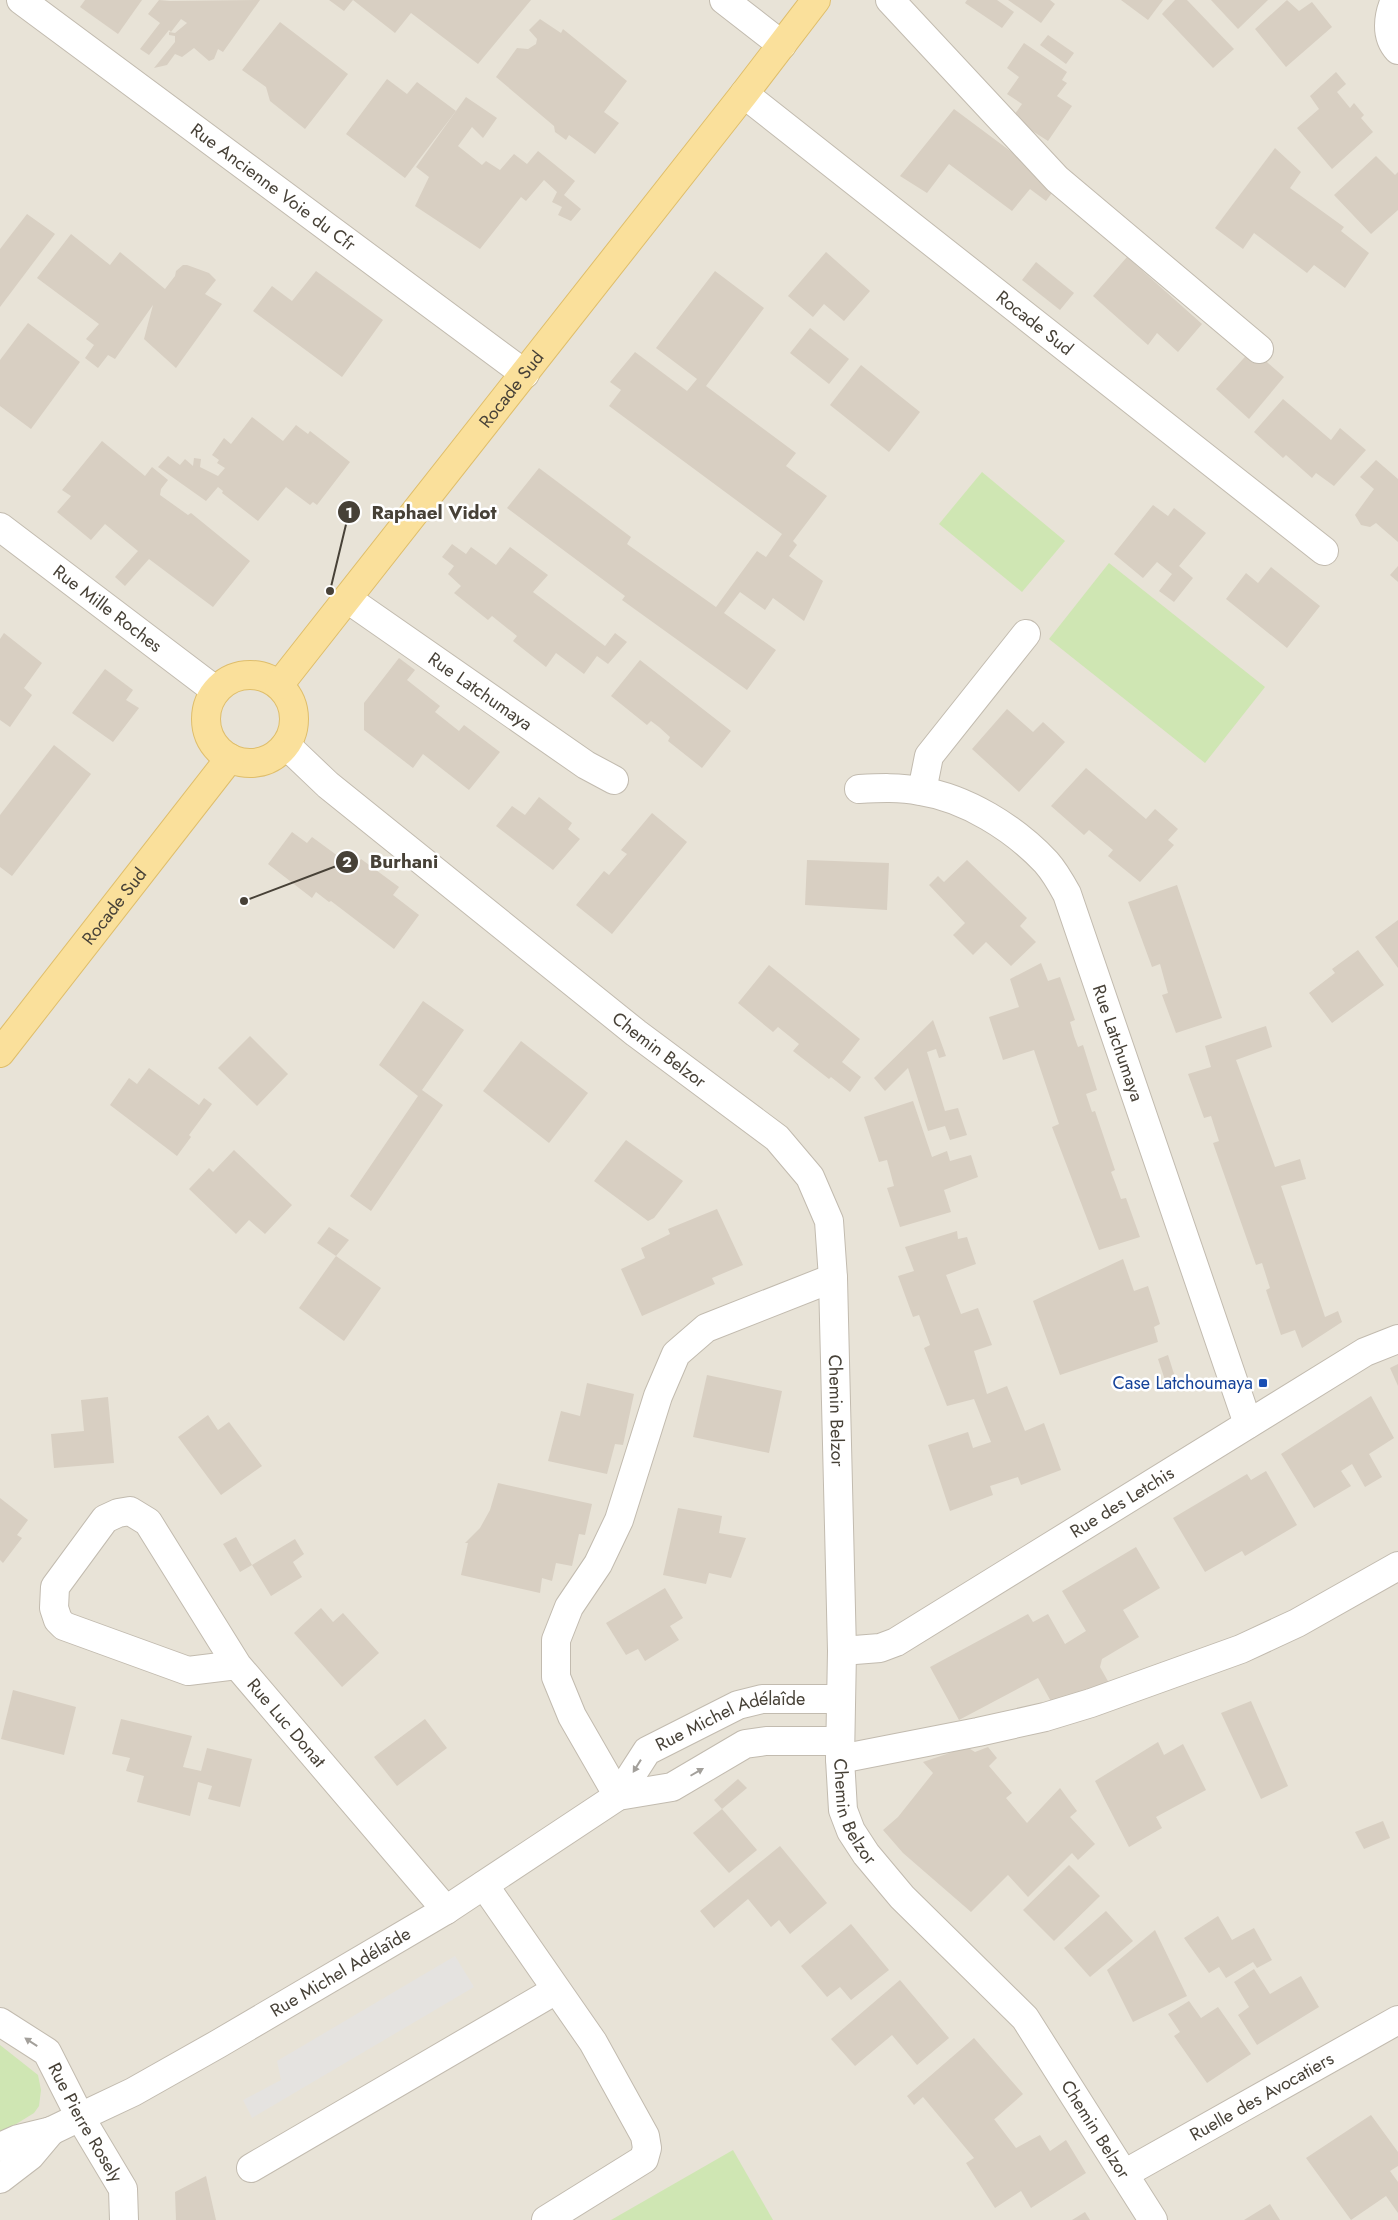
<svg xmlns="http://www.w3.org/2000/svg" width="1398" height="2220" font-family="Jost,sans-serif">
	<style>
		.residential { fill: #e8e3d7 }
		.green { fill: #cfe6b3 }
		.parking { fill: #e5e3e0 }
		.building { fill: #d8cfc2 }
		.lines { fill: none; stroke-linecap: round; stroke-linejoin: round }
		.minor-casing { stroke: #c2bbaf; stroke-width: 30 }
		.major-casing { stroke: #dfbe6b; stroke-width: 30 }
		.minor { stroke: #fff; stroke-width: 28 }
		.major { stroke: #fae09b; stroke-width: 28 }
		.oneway { fill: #a3a09b }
		.transit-dot { fill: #1a4fb4; stroke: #fff; stroke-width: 2 }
		.labels { text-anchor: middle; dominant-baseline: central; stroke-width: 5; stroke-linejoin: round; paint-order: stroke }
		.street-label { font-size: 18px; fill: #474137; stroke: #fff }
		.transit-label { font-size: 18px; fill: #164399; stroke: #fff; text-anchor: end }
		.leader { fill: none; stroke: #474137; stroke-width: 2 }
		.callout-dot { fill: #474137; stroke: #fff; stroke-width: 2 }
		.mark-label { font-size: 15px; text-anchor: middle; font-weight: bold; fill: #fff }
		.callout-label { font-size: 19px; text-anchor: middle; font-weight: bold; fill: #474137; stroke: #fff; stroke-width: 5; stroke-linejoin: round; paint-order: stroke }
	</style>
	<rect width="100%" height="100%" fill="#f4f1e9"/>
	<rect class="residential" x="0" y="0" width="1398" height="2220"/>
	<g class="green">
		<polygon points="982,472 1065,541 1022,592 939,524"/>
		<polygon points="1109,563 1265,687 1205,763 1049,639"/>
		<polygon points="0,2045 38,2075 41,2090 39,2106 34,2113 0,2134"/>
		<polygon points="733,2150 773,2220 611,2220"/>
	</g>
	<polygon class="parking" points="455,1956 474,1987 252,2118 243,2100 281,2080 277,2061"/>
	<g class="building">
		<polygon points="85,0 142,0 118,34 80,7"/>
		<polygon points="159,0 170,1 260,0 223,52 218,49 214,59 209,61 194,48 182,57 175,54 167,65 154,68 175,42 175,36 169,35 169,32 175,33 187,23 181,19 171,32 169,30 149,55 140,49 160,23 148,14"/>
		<polygon points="329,0 531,0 478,64 411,13 395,33 353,0 344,11"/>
		<polygon points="967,0 997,0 1014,12 1002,28 965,3"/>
		<polygon points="1008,0 1050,0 1055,4 1041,23"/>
		<polygon points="1121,0 1163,0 1148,20"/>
		<polygon points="1175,0 1187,0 1234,49 1213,68 1162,14"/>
		<polygon points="1211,0 1268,0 1238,29"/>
		<polygon points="1287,0 1299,11 1312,2 1332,27 1286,67 1255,29"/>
		<polygon points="540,19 561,33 563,29 627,81 604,112 619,123 595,154 569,135 566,140 555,132 554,126 496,77 517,48 528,49 536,44 537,39 529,30"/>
		<polygon points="280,22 348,74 305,129 270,101 266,87 242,70"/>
		<polygon points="1048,35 1074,53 1066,64 1040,45"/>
		<polygon points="1024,43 1067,72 1062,80 1067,83 1057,96 1072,106 1048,141 1012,118 1022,104 1007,94 1019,77 1007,68"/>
		<polygon points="1336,72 1346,84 1337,92 1350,108 1354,103 1364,115 1361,118 1373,132 1332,169 1297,128 1319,109 1310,96"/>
		<polygon points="387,79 407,94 417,82 456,111 405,178 346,134"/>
		<polygon points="466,97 497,118 483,138 472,127 458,146 482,165 486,161 500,170 514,154 527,164 538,151 575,181 564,195 581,209 571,221 558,215 562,207 552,202 557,192 544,180 526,201 521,197 480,249 415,206 429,177 416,167"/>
		<polygon points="954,109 1057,186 1046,201 1030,189 1012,211 949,164 927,193 900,176"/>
		<polygon points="1275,148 1301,172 1290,188 1344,227 1341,231 1369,253 1345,288 1314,265 1307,273 1254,233 1243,249 1215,228"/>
		<polygon points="1376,156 1395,175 1398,172 1398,210 1371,234 1334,195"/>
		<polygon points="27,214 55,234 0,307 0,249"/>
		<polygon points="71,234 110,265 120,252 165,289 175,276 176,271 183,265 187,265 209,273 216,280 205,294 222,304 176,368 144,339 153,305 115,359 108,355 98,368 85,358 94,345 86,339 99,324 37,278"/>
		<polygon points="826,252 870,291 844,321 824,304 813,317 788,296"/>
		<polygon points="1127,257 1202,324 1178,352 1157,333 1148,345 1093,296"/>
		<polygon points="1036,262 1074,293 1060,310 1022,280"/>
		<polygon points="316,271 383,320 342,377 253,311 272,286 292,301"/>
		<polygon points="715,271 764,308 706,386 796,453 786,466 827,496 793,541 797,545 789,556 823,581 804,621 773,598 765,610 740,592 724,613 776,650 747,690 622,600 625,596 507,508 539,468 631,537 627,544 716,607 757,551 766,557 782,534 609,406 621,390 610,382 635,352 687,391 697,379 656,348"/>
		<polygon points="28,323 80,362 31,429 0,406 0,360"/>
		<polygon points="810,328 849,359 829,384 790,353"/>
		<polygon points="1252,349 1284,377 1249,419 1216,389"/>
		<polygon points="861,365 920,412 889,452 830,405"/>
		<polygon points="1283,399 1331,440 1340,428 1366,450 1334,486 1316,473 1312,478 1286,455 1283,458 1254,432"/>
		<polygon points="252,417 283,441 296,425 308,434 310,431 350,462 317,505 313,502 310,505 286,487 258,521 222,493 223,491 218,487 206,501 158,467 168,456 180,465 185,459 193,466 194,458 201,459 200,467 218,476 225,468 217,463 219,460 212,455 224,438 231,444"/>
		<polygon points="102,441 145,476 152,467 168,480 161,489 160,495 188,515 191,513 250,561 213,607 149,559 125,586 115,577 138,551 105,524 91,540 57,512 71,496 62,490"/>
		<polygon points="1376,460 1398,479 1398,542 1376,523 1370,527 1361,525 1355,515 1374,489 1360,477"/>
		<polygon points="1153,505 1168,516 1174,508 1206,533 1179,566 1193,578 1174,602 1159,591 1172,574 1157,562 1143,578 1114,554"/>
		<polygon points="452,544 466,554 471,547 496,565 510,547 548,575 533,592 605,646 615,633 627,642 608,664 597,656 584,674 556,653 546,667 513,641 517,636 492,616 488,620 454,593 461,586 448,574 454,566 442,557"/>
		<polygon points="1398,566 1398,582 1390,575"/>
		<polygon points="1271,567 1320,606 1287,648 1226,599 1246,573 1258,583"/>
		<polygon points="4,633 42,663 24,688 32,695 10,727 0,720 0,639"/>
		<polygon points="399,658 415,670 407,680 440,706 435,712 459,731 464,725 500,752 469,790 423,754 413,768 364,730 364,703"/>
		<polygon points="640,660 731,731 702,768 668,741 670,737 659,727 651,721 647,725 611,696"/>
		<polygon points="105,669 133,690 126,700 139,708 113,742 72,713"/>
		<polygon points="1007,709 1033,732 1043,722 1065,742 1019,792 972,749"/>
		<polygon points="54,745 91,774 12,876 0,867 0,815"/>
		<polygon points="1086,768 1146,819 1155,809 1178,829 1168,840 1174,845 1140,882 1108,856 1113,850 1089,830 1084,835 1051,806"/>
		<polygon points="539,797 572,823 568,829 580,839 553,870 496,826 512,806 525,815"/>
		<polygon points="652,813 687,842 612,934 576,905 604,871 609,875 627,854 621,850"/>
		<polygon points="292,832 307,843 312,837 342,859 336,865 350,875 361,859 399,887 393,895 419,915 394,949 331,901 329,902 316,892 312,898 268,864"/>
		<polygon points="807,860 889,863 887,910 805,905"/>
		<polygon points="967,860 1027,918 1020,926 1036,942 1011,966 986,942 973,955 953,935 965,923 929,885 938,876 944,882"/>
		<polygon points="1177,885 1222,1018 1176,1033 1162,995 1168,993 1160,964 1152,967 1128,902"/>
		<polygon points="1398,920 1398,968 1375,937"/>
		<polygon points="1358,950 1384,985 1332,1023 1309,993 1335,973 1332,969"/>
		<polygon points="1041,963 1048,981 1060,977 1075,1020 1070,1022 1074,1036 1078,1047 1083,1045 1097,1090 1086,1094 1092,1112 1095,1111 1115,1170 1111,1172 1116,1185 1121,1199 1126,1198 1140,1237 1099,1250 1052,1127 1059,1124 1034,1050 1003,1060 989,1017 1019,1007 1010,979"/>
		<polygon points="769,965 860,1039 842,1062 861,1077 850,1092 831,1077 829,1079 793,1051 799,1044 778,1027 773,1032 738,1003"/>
		<polygon points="423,1001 464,1030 422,1090 443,1105 371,1211 350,1196 418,1096 379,1065"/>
		<polygon points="933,1020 946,1056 939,1058 936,1049 927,1052 945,1111 958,1108 967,1135 950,1140 945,1126 928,1131 908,1068 885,1091 874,1078"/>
		<polygon points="1266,1026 1272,1047 1236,1060 1275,1167 1300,1159 1306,1179 1281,1186 1325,1317 1338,1311 1342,1322 1302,1348 1295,1330 1281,1335 1266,1290 1270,1288 1262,1263 1256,1265 1213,1143 1219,1141 1211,1116 1204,1118 1188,1074 1211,1067 1205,1046"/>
		<polygon points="250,1036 288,1074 257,1106 218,1068"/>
		<polygon points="521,1041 588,1093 549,1143 483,1091"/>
		<polygon points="149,1068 199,1105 204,1098 212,1104 189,1135 191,1137 177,1156 110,1105 129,1078 137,1084"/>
		<polygon points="913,1101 932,1157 947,1151 950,1161 971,1155 978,1177 944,1190 951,1212 900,1227 887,1188 894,1186 887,1160 879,1162 864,1117"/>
		<polygon points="626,1140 683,1181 654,1218 648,1221 594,1181"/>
		<polygon points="234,1150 292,1205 265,1234 249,1220 236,1234 189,1189 209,1168 213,1172"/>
		<polygon points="717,1209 743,1265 712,1278 715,1284 642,1316 621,1269 645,1258 641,1248 670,1234 668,1229"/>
		<polygon points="329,1227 349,1240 336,1256 317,1243"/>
		<polygon points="957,1231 958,1239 967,1237 976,1264 946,1275 961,1314 978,1308 992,1345 974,1351 987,1394 1007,1386 1025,1431 1044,1423 1061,1470 1021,1485 1018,1477 990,1486 993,1495 950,1511 928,1445 968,1432 973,1448 991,1442 974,1399 947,1406 924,1348 930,1345 919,1315 913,1317 898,1276 914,1271 905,1247"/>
		<polygon points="336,1256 381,1288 344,1341 299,1308"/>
		<polygon points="1123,1259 1134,1291 1148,1286 1160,1324 1154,1327 1158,1342 1060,1375 1033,1301"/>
		<polygon points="1168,1355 1175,1377 1165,1380 1158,1359"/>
		<polygon points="1398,1364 1398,1386 1390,1368"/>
		<polygon points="707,1375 782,1391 769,1453 693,1437"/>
		<polygon points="587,1383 634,1394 623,1445 615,1444 607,1474 548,1461 561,1411 580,1416"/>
		<polygon points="1371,1396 1394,1438 1369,1454 1382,1477 1365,1487 1352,1464 1341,1471 1351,1486 1314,1508 1281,1454"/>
		<polygon points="108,1397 114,1463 54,1468 51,1434 84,1431 81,1400"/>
		<polygon points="208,1415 218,1430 229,1422 262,1466 221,1495 178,1437"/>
		<polygon points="1266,1471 1297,1525 1245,1556 1242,1551 1205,1572 1173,1518 1247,1474 1251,1480"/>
		<polygon points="498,1483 592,1504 585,1535 579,1534 572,1566 556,1563 552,1581 542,1578 540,1593 461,1575 468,1543 465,1543 480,1528 490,1510"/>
		<polygon points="0,1498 28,1520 17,1535 22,1538 3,1563 0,1560"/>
		<polygon points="678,1508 722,1516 719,1533 746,1538 731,1578 709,1573 706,1584 663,1575"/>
		<polygon points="236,1537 252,1565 295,1539 304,1554 293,1562 302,1577 271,1596 252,1565 240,1572 223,1544"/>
		<polygon points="1136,1547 1160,1588 1123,1610 1139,1637 1102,1659 1100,1667 1109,1683 1053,1705 1038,1678 959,1720 930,1667 1028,1614 1033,1622 1048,1614 1065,1644 1086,1631 1062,1591"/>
		<polygon points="665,1588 683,1618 670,1626 679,1640 645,1661 638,1649 626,1655 606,1623"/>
		<polygon points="321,1608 333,1622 343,1613 379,1653 342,1687 294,1633"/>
		<polygon points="13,1690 76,1707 64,1755 1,1739"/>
		<polygon points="1251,1701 1288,1786 1261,1799 1221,1713"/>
		<polygon points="121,1719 192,1736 183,1767 201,1771 207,1748 252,1759 240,1807 208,1799 212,1786 198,1782 190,1816 137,1802 144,1776 126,1771 130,1758 112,1754"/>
		<polygon points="425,1719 447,1748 397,1786 374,1757"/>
		<polygon points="1158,1742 1164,1755 1183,1744 1206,1790 1156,1817 1162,1828 1129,1847 1095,1781"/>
		<polygon points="967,1747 975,1752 988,1747 997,1758 989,1766 1012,1793 1006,1798 1027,1823 1060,1788 1077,1811 1070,1817 1095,1844 1078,1860 1072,1853 1028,1897 1008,1875 971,1912 903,1853 883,1830 898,1817 933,1773 923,1762"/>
		<polygon points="738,1779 747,1788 722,1809 714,1800"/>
		<polygon points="722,1809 757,1850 729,1873 693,1833"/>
		<polygon points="1383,1821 1390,1838 1364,1849 1355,1832"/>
		<polygon points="780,1846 827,1903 790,1934 779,1920 771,1927 748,1899 714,1928 700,1911"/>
		<polygon points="1069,1865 1100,1896 1054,1941 1023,1910"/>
		<polygon points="1106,1911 1133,1941 1090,1977 1064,1948"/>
		<polygon points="1218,1916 1232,1940 1254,1928 1272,1960 1257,1968 1253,1962 1226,1978 1219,1967 1209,1973 1184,1938"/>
		<polygon points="851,1924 889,1970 851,2000 840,1987 827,1997 801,1966"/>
		<polygon points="1155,1930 1187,1996 1133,2022 1107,1970"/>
		<polygon points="1254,1969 1270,1994 1301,1976 1319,2007 1257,2045 1238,2015 1249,2007 1234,1982"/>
		<polygon points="900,1980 949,2038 917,2065 892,2035 855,2066 831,2039"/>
		<polygon points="1189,2001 1201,2018 1218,2007 1251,2054 1207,2083 1174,2036 1180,2032 1168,2014"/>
		<polygon points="974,2038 1023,2094 990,2123 994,2119 1016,2148 1040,2135 1050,2151 1066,2140 1086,2173 1031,2208 1021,2191 995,2208 966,2163 974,2158 923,2097 914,2105 907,2096"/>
		<polygon points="1371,2115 1398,2152 1398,2166 1390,2171 1398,2182 1398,2213 1386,2196 1351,2220 1306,2158"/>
		<polygon points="206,2176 216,2220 176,2220 175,2192"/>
		<polygon points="1270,2204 1280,2220 1244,2220"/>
		<polygon points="1085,2212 1090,2220 1072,2220"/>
	</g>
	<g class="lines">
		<defs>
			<g id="minor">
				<path id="s1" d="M21 0 525 374"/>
				<polyline points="724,0 782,45"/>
				<polyline points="890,0 1057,179 1259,349"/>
				<path d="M1395 0C1388 16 1385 36 1398 50"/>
				<path id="s2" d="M744 94 1324 551"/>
				<path id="s3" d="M0 527 215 690"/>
				<path id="s4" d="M349 600 586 765 614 780"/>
				<path id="s5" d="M286 745 328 785 636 1033 777 1138 810 1177 829 1221 833 1278 842 1651 840 1759 843 1810 851 1831 866 1854 902 1897 1025 2018 1153 2220"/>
				<path id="s6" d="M859 789C879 788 900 787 920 791 966 798 1014 828 1046 862 1054 871 1061 883 1067 894L1248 1424"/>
				<polyline points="922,791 929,756 1026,634"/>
				<path id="s7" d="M842 1651 880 1648 896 1642 1365 1352 1398 1339"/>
				<path id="s8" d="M237 1665 188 1671 64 1626 58 1620 54 1608 55 1587 105 1519 118 1513 130 1511 148 1522 237 1665 446 1910"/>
				<polyline points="840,1759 978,1732 1045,1717 1091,1703 1241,1649 1297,1623 1398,1566"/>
				<polyline points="618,1796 572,1716 556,1677 556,1640 569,1607 598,1564 619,1520 658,1396 676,1354 706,1328 833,1278"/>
				<path id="s9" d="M618 1796 647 1751 738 1705 762 1699H841"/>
				<polyline points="484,1885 593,2042 645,2136 647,2148 644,2159 546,2220"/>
				<path id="s10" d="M0 2022 47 2052 80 2117 123 2189 124 2220"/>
				<path id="s11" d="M0 2147 18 2139 51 2131 80 2117 133 2092 218 2044 446 1910 618 1796 672 1787 745 1744 766 1741H840"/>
				<polyline points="251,2168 556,1990"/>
				<path id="s12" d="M1124 2174 1398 2020"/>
				<polyline points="0,2179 30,2156 51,2131"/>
			</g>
			<g id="major">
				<circle cx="250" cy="719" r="44"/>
				<path id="s13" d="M279 685 744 94 816 0"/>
				<path id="s14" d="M0 1053 230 758"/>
			</g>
		</defs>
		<use href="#minor" class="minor-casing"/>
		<use href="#major" class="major-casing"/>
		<use href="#minor" class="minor"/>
		<use href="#major" class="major"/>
	</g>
	<defs><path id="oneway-solid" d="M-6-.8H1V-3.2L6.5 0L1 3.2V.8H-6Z" transform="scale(1.25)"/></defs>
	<g class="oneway">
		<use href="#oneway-solid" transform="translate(637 1766) rotate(122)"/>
		<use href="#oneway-solid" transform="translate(697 1772) rotate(-30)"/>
		<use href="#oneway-solid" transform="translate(31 2042) rotate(-147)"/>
	</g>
	<rect class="transit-dot" x="1258" y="1378" width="10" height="10" rx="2.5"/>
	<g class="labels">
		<g class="street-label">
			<text stroke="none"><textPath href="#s1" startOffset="314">Rue Ancienne Voie du Cfr</textPath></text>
			<text stroke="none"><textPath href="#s2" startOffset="370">Rocade Sud</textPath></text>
			<text stroke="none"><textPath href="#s13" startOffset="376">Rocade Sud</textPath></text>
			<text stroke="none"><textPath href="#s3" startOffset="135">Rue Mille Roches</textPath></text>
			<text stroke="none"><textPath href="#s4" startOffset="160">Rue Latchumaya</textPath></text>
			<text stroke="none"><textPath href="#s14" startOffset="186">Rocade Sud</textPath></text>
			<text stroke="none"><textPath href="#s6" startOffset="404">Rue Latchumaya</textPath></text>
			<text stroke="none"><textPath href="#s5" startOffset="482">Chemin Belzor</textPath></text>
			<text stroke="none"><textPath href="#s5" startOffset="918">Chemin Belzor</textPath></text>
			<text stroke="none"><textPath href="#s7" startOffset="321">Rue des Letchis</textPath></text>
			<text stroke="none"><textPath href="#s8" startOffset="600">Rue Luc Donat</textPath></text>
			<text stroke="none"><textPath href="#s9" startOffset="144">Rue Michel Adélaîde</textPath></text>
			<text stroke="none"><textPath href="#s5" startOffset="1322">Chemin Belzor</textPath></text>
			<text stroke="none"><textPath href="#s11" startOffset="384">Rue Michel Adélaîde</textPath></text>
			<text stroke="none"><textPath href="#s12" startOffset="158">Ruelle des Avocatiers</textPath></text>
			<text stroke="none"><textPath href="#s10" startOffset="136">Rue Pierre Rosely</textPath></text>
			<text stroke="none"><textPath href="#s5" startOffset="1728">Chemin Belzor</textPath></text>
		</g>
		<g class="transit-label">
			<text x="1253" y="1383">Case Latchoumaya</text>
		</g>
	</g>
	<path class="leader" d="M330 591L349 512M244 901L347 862"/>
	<g class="callout-dot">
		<circle cx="330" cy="591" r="5"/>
		<circle cx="244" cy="901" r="5"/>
		<circle cx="349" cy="512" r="12"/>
		<circle cx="347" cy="862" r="12"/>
	</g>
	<g class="mark-label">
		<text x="349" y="518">1</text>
		<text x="347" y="867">2</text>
	</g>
	<g class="callout-label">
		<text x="434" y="519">Raphael Vidot</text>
		<text x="404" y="868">Burhani</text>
	</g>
</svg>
